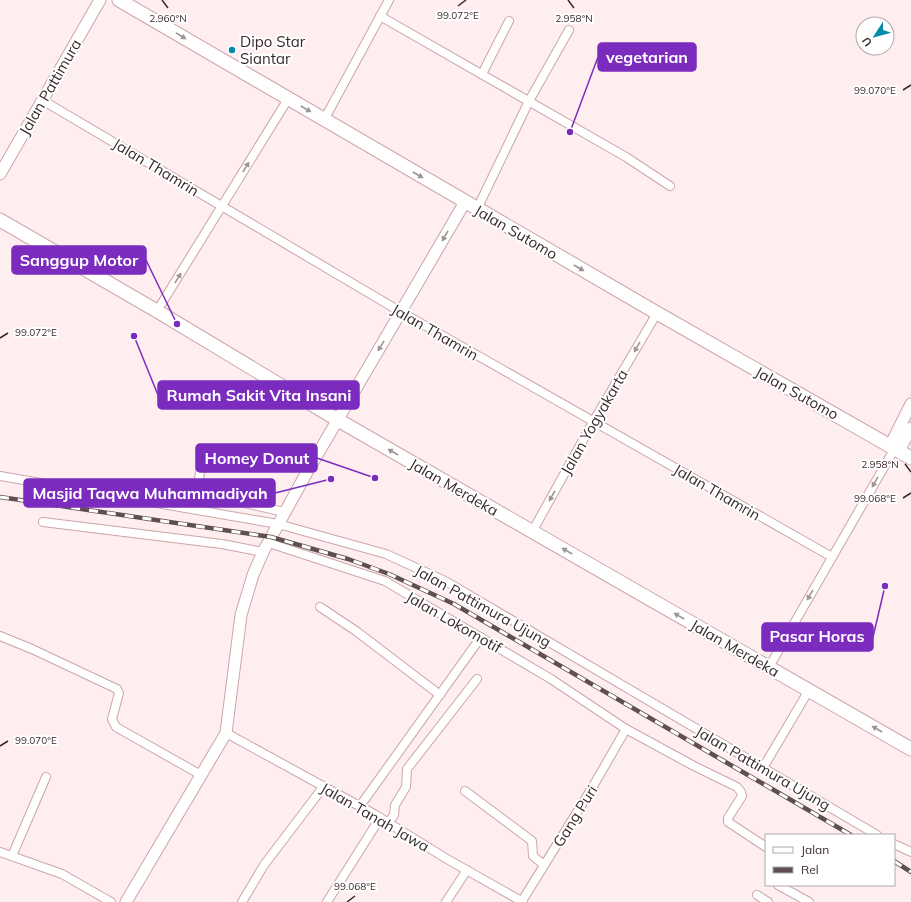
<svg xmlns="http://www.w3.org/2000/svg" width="911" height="902" font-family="Mulish,sans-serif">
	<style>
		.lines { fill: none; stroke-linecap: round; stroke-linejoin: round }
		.street-casing { stroke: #cca5a8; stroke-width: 10 }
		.secondary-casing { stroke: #cca5a8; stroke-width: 13 }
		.primary-casing { stroke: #cca5a8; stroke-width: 15 }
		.street { stroke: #fff; stroke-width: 8 }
		.secondary { stroke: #fff; stroke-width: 11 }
		.primary { stroke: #fff; stroke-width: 13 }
		.rail-casing { stroke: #5f4f51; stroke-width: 4.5 }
		.rail { stroke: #fff; stroke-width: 3; stroke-dasharray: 9; stroke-linecap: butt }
		.oneway { fill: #9c9496 }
		.ticks { fill: none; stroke: #3a2a2c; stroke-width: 1.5 }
		.poi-dot { fill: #038aaa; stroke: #fff; stroke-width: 1.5 }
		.labels { text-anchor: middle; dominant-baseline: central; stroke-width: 4; stroke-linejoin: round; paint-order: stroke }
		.poi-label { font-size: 15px; fill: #3a2a2c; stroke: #fff; text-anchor: start }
		.street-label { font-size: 15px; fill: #3a2a2c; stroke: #fff }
		.ticks-label { font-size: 10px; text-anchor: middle; fill: #3a2a2c; stroke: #fff; stroke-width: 4; stroke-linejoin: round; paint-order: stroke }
		.leader { fill: none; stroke: #7b2cbf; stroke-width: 1.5 }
		.callout-dot { fill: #7b2cbf; stroke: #fff; stroke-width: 1.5 }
		.callout { fill: #7b2cbf; stroke: #7b2cbf; stroke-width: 1.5 }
		.callout-label { font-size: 16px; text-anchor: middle; font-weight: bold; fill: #fff }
	</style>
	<rect width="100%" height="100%" fill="#ffeeef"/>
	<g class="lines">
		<defs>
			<g id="street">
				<polyline points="380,16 626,157 670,186"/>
				<polyline points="482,74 509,21"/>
				<polyline points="42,100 401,312 832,557"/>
				<polyline points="324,120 389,0"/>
				<polyline points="477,209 529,101 569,30"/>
				<polyline points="157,311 288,99"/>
				<polyline points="200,472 197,492 284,512"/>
				<polyline points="0,476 278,524 386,554 447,582 877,835"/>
				<polyline points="43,522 222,544 263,552"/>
				<polyline points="532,532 593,422 657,313"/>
				<polyline points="269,543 385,581 551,679 626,729 694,766 737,787 741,792 742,796 728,818 728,822 766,847"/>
				<polyline points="320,607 356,631 440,695"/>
				<polyline points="0,636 32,649 117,689 119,693 112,719 116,727 201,775"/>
				<polyline points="769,667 895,448"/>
				<polyline points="226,733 374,814 447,859 523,902"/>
				<polyline points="763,768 809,690"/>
				<polyline points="465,791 532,841 533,856 544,865"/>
				<polyline points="360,806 481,637"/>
				<polyline points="388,823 394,815 395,805 406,787 407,769 477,679"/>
				<polyline points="894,844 911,852"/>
				<polyline points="0,852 62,874 111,902"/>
				<polyline points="12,856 46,777"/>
				<polyline points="778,885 809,902"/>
				<polyline points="757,895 768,902"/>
				<polyline points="522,901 592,788 626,729"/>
				<polyline points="242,902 264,865 324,786"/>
				<polyline points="327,902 380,818"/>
				<polyline points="446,902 467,870"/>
			</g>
			<g id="secondary">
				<polyline points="0,174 100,0"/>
				<polyline points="890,446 911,404"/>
				<polyline points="899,451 911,428"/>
				<polyline points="126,902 226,733 241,615 253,575 263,552 306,474 465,202"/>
			</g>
			<g id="primary">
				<polyline points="119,0 657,313 911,458"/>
				<polyline points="0,220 157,311 338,420 911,749"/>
			</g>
		</defs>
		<use href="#street" class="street-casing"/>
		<use href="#secondary" class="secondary-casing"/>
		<use href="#primary" class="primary-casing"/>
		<use href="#street" class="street"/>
		<use href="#secondary" class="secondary"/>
		<use href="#primary" class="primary"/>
		<defs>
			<g id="rail">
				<polyline points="0,497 271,537 348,559 389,574 454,604 851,835"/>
				<polyline points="894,861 911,872"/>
			</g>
		</defs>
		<use href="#rail" class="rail-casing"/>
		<use href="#rail" class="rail"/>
	</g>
	<defs><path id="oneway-solid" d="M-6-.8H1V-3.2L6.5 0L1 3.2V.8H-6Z"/></defs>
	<g class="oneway">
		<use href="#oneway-solid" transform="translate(181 36) rotate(31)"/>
		<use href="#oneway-solid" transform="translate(306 109) rotate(30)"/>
		<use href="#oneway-solid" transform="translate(246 167) rotate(-58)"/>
		<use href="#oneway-solid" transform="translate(418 175) rotate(30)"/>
		<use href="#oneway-solid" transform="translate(445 236) rotate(120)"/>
		<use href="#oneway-solid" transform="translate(579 268) rotate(30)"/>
		<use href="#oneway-solid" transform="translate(178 278) rotate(-58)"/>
		<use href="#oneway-solid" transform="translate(381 346) rotate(121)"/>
		<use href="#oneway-solid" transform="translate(637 347) rotate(120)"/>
		<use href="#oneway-solid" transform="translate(393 452) rotate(-150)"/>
		<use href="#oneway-solid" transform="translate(875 482) rotate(120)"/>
		<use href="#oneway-solid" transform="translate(552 496) rotate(119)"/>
		<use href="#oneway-solid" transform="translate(567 551) rotate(-150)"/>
		<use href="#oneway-solid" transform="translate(810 595) rotate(120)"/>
		<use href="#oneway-solid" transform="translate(679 616) rotate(-150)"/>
		<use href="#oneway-solid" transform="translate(877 729) rotate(-150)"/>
	</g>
	<path class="ticks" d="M162 0 168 8M568 0 574 8M458 6 466 0M903 90 911 85M0 338 8 333M905 464 911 472M903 498 911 493M0 746 8 741M347 902 355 896"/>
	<circle class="poi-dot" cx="232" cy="50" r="4"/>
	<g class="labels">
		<g class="poi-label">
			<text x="240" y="41">Dipo Star<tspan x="240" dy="17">Siantar</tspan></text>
		</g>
		<g class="street-label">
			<text transform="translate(50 87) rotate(-60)">Jalan Pattimura</text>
			<text transform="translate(156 167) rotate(31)">Jalan Thamrin</text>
			<text transform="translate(516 232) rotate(30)">Jalan Sutomo</text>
			<text transform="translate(435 332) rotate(30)">Jalan Thamrin</text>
			<text transform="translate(797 393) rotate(29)">Jalan Sutomo</text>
			<text transform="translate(594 422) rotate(-60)">Jalan Yogyakarta</text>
			<text transform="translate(454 487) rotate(30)">Jalan Merdeka</text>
			<text transform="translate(717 492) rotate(30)">Jalan Thamrin</text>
			<text transform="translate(483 606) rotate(29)">Jalan Pattimura Ujung</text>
			<text transform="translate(454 622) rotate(30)">Jalan Lokomotif</text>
			<text transform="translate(735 648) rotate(30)">Jalan Merdeka</text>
			<text transform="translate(763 768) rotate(30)">Jalan Pattimura Ujung</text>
			<text transform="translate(575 816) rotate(-58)">Gang Puri</text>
			<text transform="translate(375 817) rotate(30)">Jalan Tanah Jawa</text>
		</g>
	</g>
	<g class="ticks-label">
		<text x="458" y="19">99.072°E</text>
		<text x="168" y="22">2.960°N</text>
		<text x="574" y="22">2.958°N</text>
		<text x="875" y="94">99.070°E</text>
		<text x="36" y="336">99.072°E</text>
		<text x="880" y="468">2.958°N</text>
		<text x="875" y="502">99.068°E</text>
		<text x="36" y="744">99.070°E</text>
		<text x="355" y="890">99.068°E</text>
	</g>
	<path class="leader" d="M570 132L598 57M177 324L146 260M134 336L158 395M375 478L317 458M331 479L275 493M885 586L873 637"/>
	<g class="callout-dot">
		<circle cx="570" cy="132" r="4"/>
		<circle cx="177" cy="324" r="4"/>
		<circle cx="134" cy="336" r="4"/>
		<circle cx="375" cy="478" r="4"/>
		<circle cx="331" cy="479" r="4"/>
		<circle cx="885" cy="586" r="4"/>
	</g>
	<g class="callout">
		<rect x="598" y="43" width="98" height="28" rx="4"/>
		<rect x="12" y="246" width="134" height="28" rx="4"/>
		<rect x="158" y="381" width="201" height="28" rx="4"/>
		<rect x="196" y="444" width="121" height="28" rx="4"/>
		<rect x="24" y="479" width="251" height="28" rx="4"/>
		<rect x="762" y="623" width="111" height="28" rx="4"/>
	</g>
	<g class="callout-label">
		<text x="647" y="63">vegetarian</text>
		<text x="79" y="266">Sanggup Motor</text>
		<text x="259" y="401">Rumah Sakit Vita Insani</text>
		<text x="257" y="464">Homey Donut</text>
		<text x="150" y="499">Masjid Taqwa Muhammadiyah</text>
		<text x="817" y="642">Pasar Horas</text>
	</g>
	<rect x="765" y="834" width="130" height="52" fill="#ffffff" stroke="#b0aaab"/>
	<rect x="773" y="847" width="20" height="6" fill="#ffffff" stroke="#b0aaab"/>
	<text x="801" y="854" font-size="12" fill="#3a2a2c">Jalan</text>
	<rect x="773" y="867" width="20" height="6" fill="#5f4f51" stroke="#b0aaab"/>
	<text x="801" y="874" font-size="12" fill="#3a2a2c">Rel</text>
	<g transform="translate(875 36) rotate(234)"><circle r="19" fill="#ffffff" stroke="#b0aaab"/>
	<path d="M0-3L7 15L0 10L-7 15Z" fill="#038aaa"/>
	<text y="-6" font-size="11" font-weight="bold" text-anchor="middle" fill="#3a2a2c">U</text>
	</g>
</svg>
